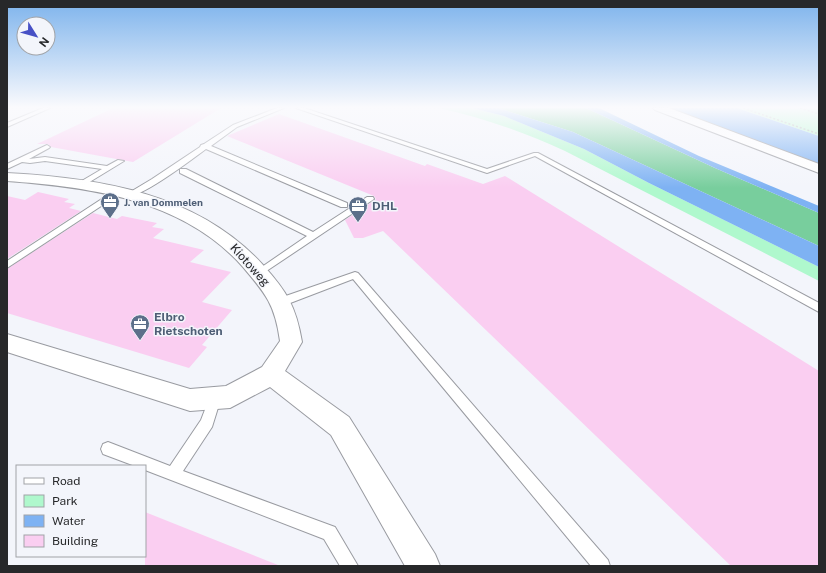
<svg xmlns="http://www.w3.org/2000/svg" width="826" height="573" font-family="'Public Sans',sans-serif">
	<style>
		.green { fill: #aff8cd }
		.forest { fill: #78ce9d }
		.water { fill: #7eb2f3 }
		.building { fill: #facef1 }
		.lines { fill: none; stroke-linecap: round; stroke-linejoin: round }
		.service-casing { stroke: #999ba1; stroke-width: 2 }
		.minor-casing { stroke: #999ba1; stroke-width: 2 }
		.path { stroke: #a5a7ac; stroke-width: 1.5; stroke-dasharray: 2 2; stroke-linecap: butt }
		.service { fill: #fff; fill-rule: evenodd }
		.minor { fill: #fff; fill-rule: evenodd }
		.labels { text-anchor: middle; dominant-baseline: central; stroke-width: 3; stroke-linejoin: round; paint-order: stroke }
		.far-service-label { font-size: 10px; font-weight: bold; fill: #4e5e75; stroke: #f3f5fb; text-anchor: start }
		.service-label { font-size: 12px; font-weight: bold; fill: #4e5e75; stroke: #f3f5fb; text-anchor: start }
		.street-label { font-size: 12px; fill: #27282a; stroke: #f3f5fb }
	</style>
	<rect width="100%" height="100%" fill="#f3f5fb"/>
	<g class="green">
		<path d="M439 108H472L504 116 584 149 649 183 819 267V281L565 151C523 132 484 118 439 108Z"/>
		<polygon points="737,108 819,109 819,136"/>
	</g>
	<polygon class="forest" points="498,108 586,108 715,168 819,213 819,246 573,132"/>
	<g class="water">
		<polygon points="472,108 498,108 573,132 819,246 819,267 649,183 584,149 504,116"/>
		<polygon points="586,108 599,108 699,156 819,206 819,213 715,168"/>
		<polygon points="669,108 737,108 819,136 819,166"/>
	</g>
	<g class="building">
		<polygon points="113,108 221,108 133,162 51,147 48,144 37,144"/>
		<polygon points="279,114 425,166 427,164 483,184 505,176 819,371 819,566 731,566 383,231 363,238 354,238 345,220 375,200 376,199 374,196 227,136"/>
		<polygon points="38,192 69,199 64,202 75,204 69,208 81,211 7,259 7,196 25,200"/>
		<polygon points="93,213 117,219 122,216 157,223 152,227 164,229 153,238 204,250 190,262 231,272 202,302 232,310 202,345 207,347 189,368 7,313 7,269"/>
		<polygon points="145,512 278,565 278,566 145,566"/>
	</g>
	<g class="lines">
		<defs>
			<g id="service">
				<polygon points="43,108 50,108 7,127 7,123"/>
				<path d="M277 108H284L237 127 211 146 347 203V207H341L206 149C194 158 141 198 128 196L127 194 152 179 200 147 201 145 204 144 233 125Z"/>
				<polygon points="296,108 304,108 487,169 534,153 538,153 819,303 819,312 535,156 487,173"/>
				<polygon points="47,145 50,147 49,148 29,159 45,157 107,166 118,160 124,161 83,186 80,186 80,182 102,169 45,161 30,163 22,162 7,169 7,164"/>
				<polygon points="180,169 186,169 313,232 367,197 373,197 374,199 259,276 256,275 254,273 256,271 307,236 180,173"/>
				<polygon points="117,189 120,189 124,191 7,268 7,261"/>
				<polygon points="355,272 358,273 608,560 610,566 591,566 353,279 285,305 281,306 276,302 277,299"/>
				<polygon points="215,393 219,394 221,398 212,427 183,471 335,527 358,566 340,566 324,539 145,470 145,466 135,466 103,454 101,449 103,444 108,442 170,466 201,420 211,394"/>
			</g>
			<g id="minor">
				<polygon points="653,108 669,108 819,164 819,173 655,110"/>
				<path d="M7 173C99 178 198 193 263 265 287 292 296 306 302 342L285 371 349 417 435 554 440 566H405L331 435 270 387 230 408 190 411 7 352V334L190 389 226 386 262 367 280 341C275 305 266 294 243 267 184 200 91 187 7 181Z"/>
			</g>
		</defs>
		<use href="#service" class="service-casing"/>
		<use href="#minor" class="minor-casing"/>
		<g class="path">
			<polyline points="743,108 819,134"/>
			<polyline points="800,108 819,114"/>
		</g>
		<use href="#service" class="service"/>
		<use href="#minor" class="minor"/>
	</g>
	<linearGradient id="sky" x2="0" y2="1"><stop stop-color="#7db3ec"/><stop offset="0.57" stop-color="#fafafd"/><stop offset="1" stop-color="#fafafd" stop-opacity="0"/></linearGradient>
	<rect width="826" height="188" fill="url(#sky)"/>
	<defs>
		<symbol id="office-pin" viewBox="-11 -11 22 30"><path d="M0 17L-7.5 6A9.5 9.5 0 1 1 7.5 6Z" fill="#5c6f8a" stroke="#f3f5fb"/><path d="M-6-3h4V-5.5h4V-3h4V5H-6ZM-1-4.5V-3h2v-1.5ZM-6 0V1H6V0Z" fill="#fff"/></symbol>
	</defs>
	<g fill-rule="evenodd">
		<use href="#office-pin" x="99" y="191" width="22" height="30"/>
		<use href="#office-pin" x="347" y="195" width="22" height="30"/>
		<use href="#office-pin" x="129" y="313" width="22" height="30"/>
	</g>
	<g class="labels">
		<g class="far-service-label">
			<text x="124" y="202">J. van Dommelen</text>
		</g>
		<g class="service-label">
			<text x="372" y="206">DHL</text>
			<text x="154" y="317">Elbro<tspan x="154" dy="14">Rietschoten</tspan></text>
		</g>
		<g class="street-label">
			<text transform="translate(250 265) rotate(48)">Kiotoweg</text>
		</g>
	</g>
	<rect width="826" height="573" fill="none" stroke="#27282a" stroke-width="16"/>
	<rect x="16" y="465" width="130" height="92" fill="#f3f5fb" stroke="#a1a3a7"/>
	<rect x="24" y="478" width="20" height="6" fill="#ffffff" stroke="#a1a3a7"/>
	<text x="52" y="485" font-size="12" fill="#27282a">Road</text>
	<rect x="24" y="495" width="20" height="12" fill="#aff8cd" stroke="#a1a3a7"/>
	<text x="52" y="505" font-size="12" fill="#27282a">Park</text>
	<rect x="24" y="515" width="20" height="12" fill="#7eb2f3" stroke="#a1a3a7"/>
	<text x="52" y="525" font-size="12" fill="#27282a">Water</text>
	<rect x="24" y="535" width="20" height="12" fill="#facef1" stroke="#a1a3a7"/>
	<text x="52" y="545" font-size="12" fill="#27282a">Building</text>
	<g transform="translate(36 36) rotate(127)"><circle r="19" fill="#f3f5fb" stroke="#a1a3a7"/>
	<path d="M0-3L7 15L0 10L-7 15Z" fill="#4750c5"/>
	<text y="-6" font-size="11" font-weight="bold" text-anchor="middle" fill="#27282a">N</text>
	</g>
</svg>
